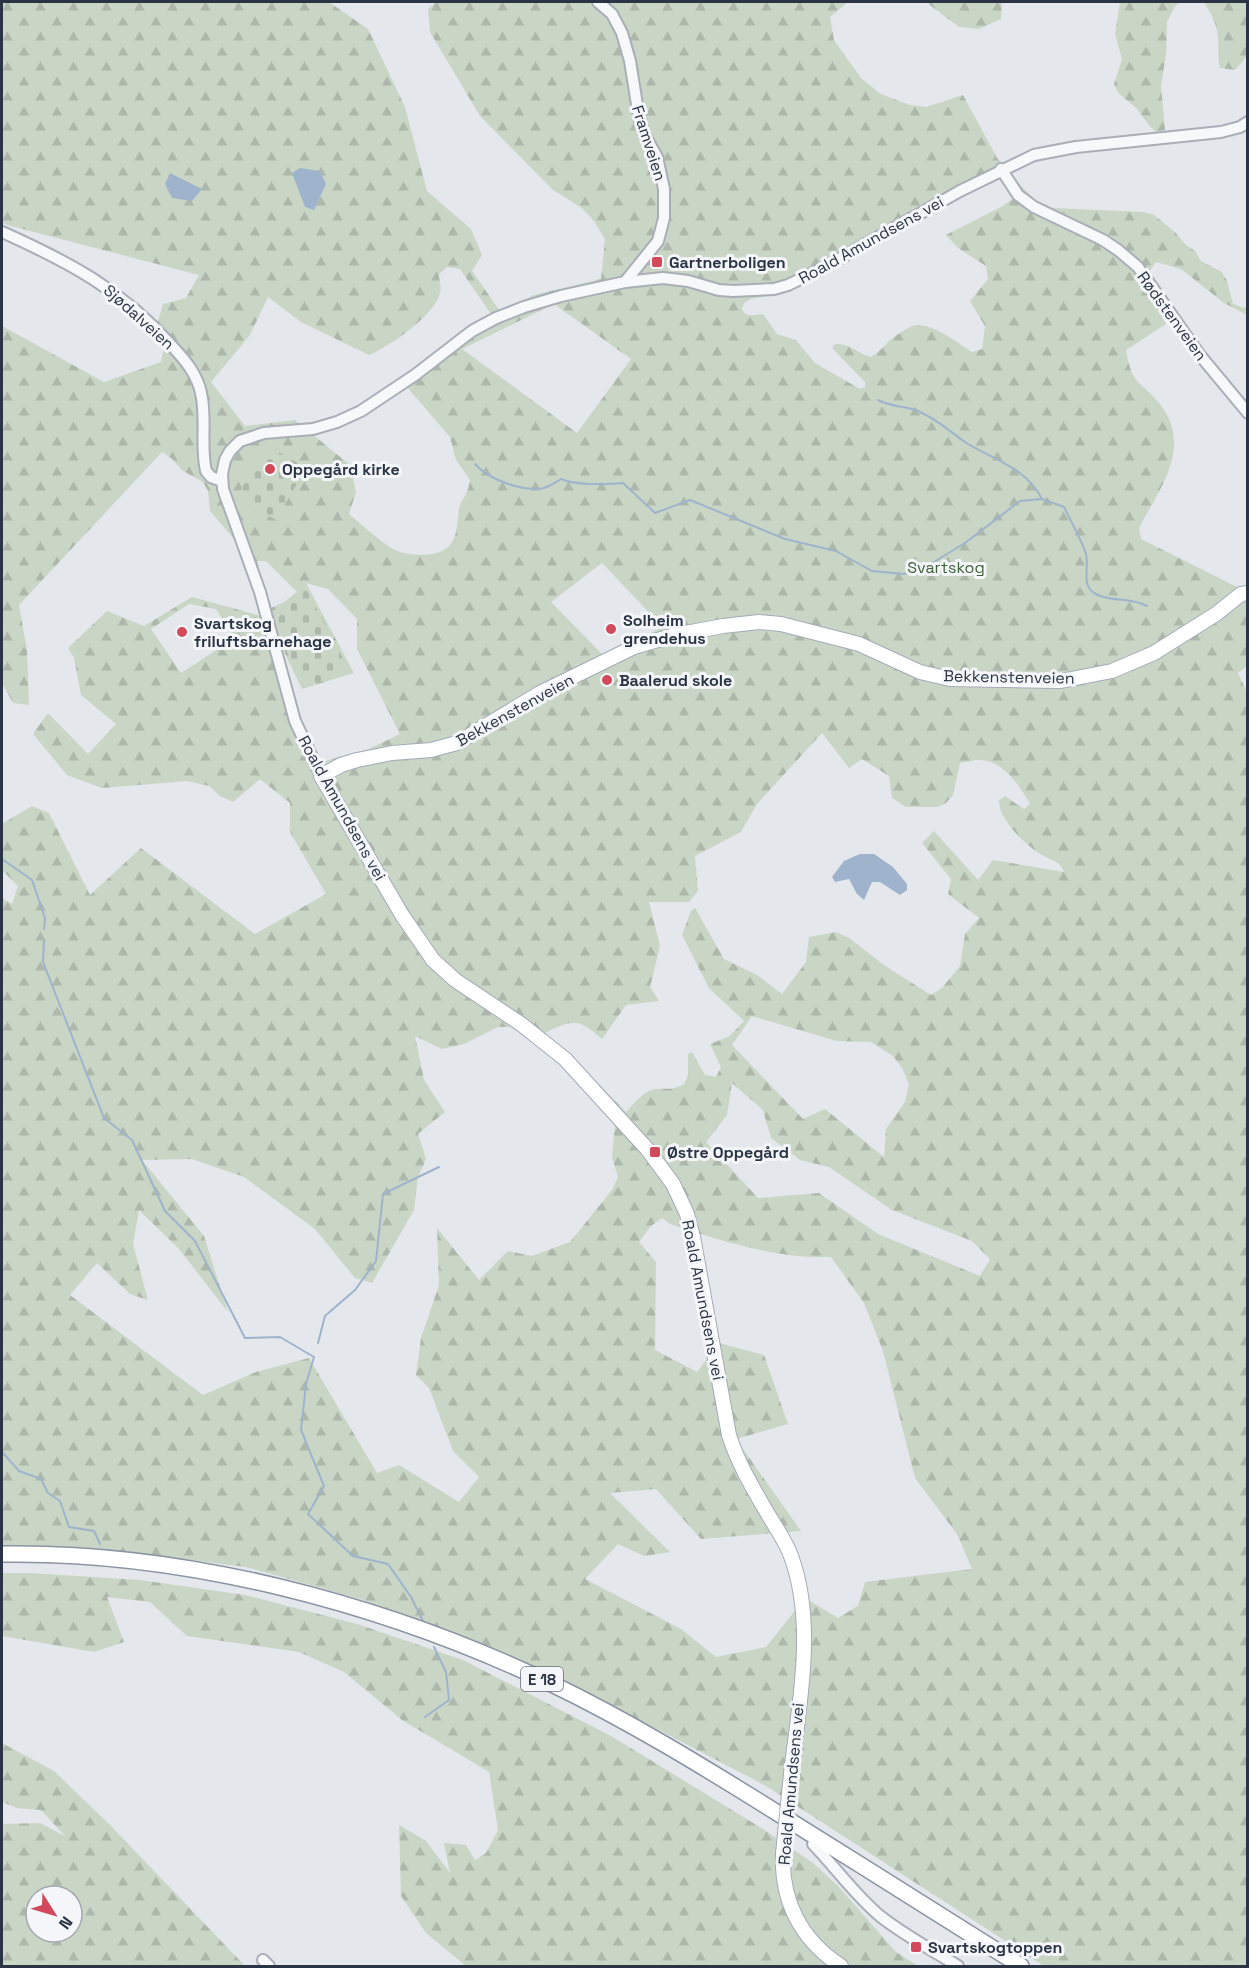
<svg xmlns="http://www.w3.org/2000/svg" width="1249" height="1968" font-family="'Space Grotesk',sans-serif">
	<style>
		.forest { fill: url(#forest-firs); fill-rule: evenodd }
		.cemetery { fill: url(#cemetery-stones) }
		.water { fill: #9fb4cc }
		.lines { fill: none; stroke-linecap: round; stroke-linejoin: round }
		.stream { stroke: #9fb4cc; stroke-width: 2 }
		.minor-casing { stroke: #a9aeb7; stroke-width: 14 }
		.major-casing { stroke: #a3abb8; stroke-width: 16 }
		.highway-casing { stroke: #8b94a3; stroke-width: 18 }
		.minor { stroke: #f7f8fa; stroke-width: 10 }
		.major { stroke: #fff; stroke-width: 14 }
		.highway { stroke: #fff; stroke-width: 15 }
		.major-bridge-casing { stroke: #a3abb8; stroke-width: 16; stroke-linecap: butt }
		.major-bridge { stroke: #fff; stroke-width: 14 }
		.poi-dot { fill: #d1495b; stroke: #f4f6f9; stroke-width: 2 }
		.labels { text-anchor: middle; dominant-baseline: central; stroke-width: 6; stroke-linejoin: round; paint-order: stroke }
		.shield { fill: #f4f6f9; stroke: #676e7b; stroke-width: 1.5 }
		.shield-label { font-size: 15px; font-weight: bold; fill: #2b3445 }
		.street-label { font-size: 16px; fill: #2b3445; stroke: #f4f6f9 }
		.poi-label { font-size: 16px; font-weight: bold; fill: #2b3445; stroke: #f4f6f9; text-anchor: start }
		.park-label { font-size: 16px; fill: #3f6138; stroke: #f4f6f9 }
	</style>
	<defs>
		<pattern id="forest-firs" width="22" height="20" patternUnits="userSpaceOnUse" patternTransform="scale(1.5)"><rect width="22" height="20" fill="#c9d6c5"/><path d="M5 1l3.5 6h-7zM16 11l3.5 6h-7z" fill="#adb8ab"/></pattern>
		<pattern id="cemetery-stones" width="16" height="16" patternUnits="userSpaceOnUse" patternTransform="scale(1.5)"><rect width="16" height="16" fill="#c9d6c5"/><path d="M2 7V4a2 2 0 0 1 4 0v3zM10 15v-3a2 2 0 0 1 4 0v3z" fill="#adb8ab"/></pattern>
	</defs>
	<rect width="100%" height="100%" fill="#e4e7ec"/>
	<g class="forest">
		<path d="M2 2H329L368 29 405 107 427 191 471 229 482 255 472 271 500 311 534 295 601 279 605 239 594 221 582 208 553 190 480 116 430 32 428 9 436 2H848L830 17 834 40 861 78 881 94 910 105 926 107 963 95 997 158 1025 190 1037 201 1053 208 1144 212 1154 215 1175 232 1186 245 1195 251 1201 261 1222 272 1227 281 1233 304 1244 308 1247 307V315L1224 303 1181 269 1156 262 1151 269 1145 286 1166 324 1126 350C1132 386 1139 379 1159 403 1194 446 1160 488 1139 528L1141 539 1247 592V666L1238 673 1248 694 1247 1966H1044L766 1786 552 1674 473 1641 364 1600 246 1567 142 1554 30 1546H2V898L12 904 18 886 2 870V824L32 806 49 813 90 895 141 848 255 934 326 894 290 832V803L260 779 233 802 220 796 209 786 187 781 102 788 67 775 33 734 48 713 88 754 116 724 81 695 74 658 68 648 107 611 144 626 192 597 261 616 239 545 210 511 208 491 203 482 183 471 172 459 162 452 19 605 27 650 29 705 13 703 2 683V326L104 382 161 362 165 343 154 334 163 304 186 298 199 275 7 225 2 222ZM993 179 1001 180 1014 198 1001 207 946 235 958 248 986 266 988 279 970 301 985 326 982 349 972 352C958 343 930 321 913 326 906 328 894 337 889 341 883 347 879 352 871 357 858 354 846 340 833 345V349L865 382V387L860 389 815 363 796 340 777 334 763 314C754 315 746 318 742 309L744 303 750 299 772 295 806 281ZM447 267 460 269 491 314 485 321 401 380 450 437 456 460 470 480C468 495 461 499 459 509 457 521 458 535 450 545 439 558 411 556 397 551 385 546 360 523 349 514L356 492 350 465 295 420 245 426 211 382 250 335 268 297 301 322 369 355C389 347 435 315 440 293 442 287 439 280 439 274ZM554 304 631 359 577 433 462 349ZM257 561H266L297 592 284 602 269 609ZM602 563 663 627 604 656 551 602ZM306 583 328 589 357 619V649L400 734 369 749 321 762 299 725 276 635 302 689 354 673ZM189 604 216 609 235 638 181 673 151 629ZM822 733 849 768 862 759 889 776 892 798 906 807H938L946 803 953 795 960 763C966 762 973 760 979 760 1003 760 1020 786 1030 804L1024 809 1005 796 999 800C998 819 1026 846 1042 855 1051 860 1060 861 1064 872L993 860 978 880 934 831 922 843 951 879 948 894 979 918 965 934 960 966 942 988 931 995 884 965 849 938 836 932 809 937 806 962 782 994 757 975 724 959 695 908 691 911 682 935 709 988 744 1021 730 1036 710 1044 721 1067 716 1077 705 1075 692 1052 688 1054V1075L684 1084C670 1091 670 1088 656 1089 644 1090 634 1104 626 1112L578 1063 545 1033C573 1019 578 1018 602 1039L626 1005 659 1001 650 987 660 946 649 902H689L698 891 695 856 741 832 757 804ZM752 1016 837 1041 871 1042 893 1056 902 1068 909 1084 905 1102 886 1129 884 1157 825 1109 803 1119 732 1045ZM498 1027H513L553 1057 609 1113 615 1124 612 1157 618 1177 612 1190 570 1242 532 1256 508 1251 479 1280 437 1228 439 1285 421 1338 416 1375 429 1388 453 1451 479 1477 459 1502 399 1465 377 1473 309 1358 256 1372 203 1395 70 1295 97 1263 130 1294 148 1300 133 1244 139 1210 179 1249 228 1312 204 1236 142 1160 192 1159 244 1177 315 1229 355 1278 372 1283 414 1210 418 1177 426 1159 418 1134 445 1112 424 1080 415 1036 442 1049 464 1044ZM732 1083 763 1110 771 1138 800 1160 829 1167 892 1210 972 1241 990 1259 980 1276 878 1234 819 1193 758 1198 706 1142 727 1115ZM662 1218 670 1224C722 1241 776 1259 831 1257L864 1303 883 1351 915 1478 957 1534 972 1569 865 1582 858 1606 838 1618 805 1598 766 1647 716 1657 681 1629 585 1579 618 1544 644 1556 670 1552 610 1493 656 1489 701 1539 801 1531 736 1439 788 1424 764 1355 719 1343 697 1372 655 1350 656 1262 639 1242 651 1226Z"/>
		<polygon points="926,2 1002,2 1001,19 979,29 959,27"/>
		<path d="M1120 2H1181L1175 6 1167 22 1166 55 1161 85 1165 130 1156 132C1148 125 1143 117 1137 109 1128 99 1119 98 1114 84L1122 59 1115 34Z"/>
		<path d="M1204 2H1247V56L1235 70 1220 68C1217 57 1219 49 1218 38 1217 24 1211 13 1204 2Z"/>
		<polygon points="2,1573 30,1573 140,1580 245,1595 357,1624 463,1660 611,1736 763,1829 813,1863 839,1887 896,1952 918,1966 466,1966 426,1933 401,1896 399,1825 426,1841 450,1873 444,1843 466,1845 475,1860 486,1853 498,1830 489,1772 402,1720 344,1672 299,1652 187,1636 150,1602 107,1597 124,1642 94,1652 2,1636"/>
		<path d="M2 1743 54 1771 110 1825 245 1966H2V1824L40 1823 65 1836 41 1810 17 1808 2 1802ZM36 1896H72V1932H36Z"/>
	</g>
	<g class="cemetery">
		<polygon points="267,445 306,468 276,520 237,497"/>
		<polygon points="306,589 350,672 303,688 270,613"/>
	</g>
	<g class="water">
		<polygon points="300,168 320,171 326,184 314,210 305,207 292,173"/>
		<polygon points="170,173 202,189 192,201 172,198 165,184"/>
		<polygon points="860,854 874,854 893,867 907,884 907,890 900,895 880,882 872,882 864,900 857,894 849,879 835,882 832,877 844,861"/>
	</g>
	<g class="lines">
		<g class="stream">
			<path d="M878 400C891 407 905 406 918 411 937 419 949 431 965 442 993 460 1026 467 1042 499"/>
			<path d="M475 464C489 480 523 492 544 488 550 486 556 482 561 479 577 486 605 484 623 483L655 513 690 500 785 539 836 551 872 571 904 574 929 565 965 543 1020 501 1042 499 1064 507C1071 522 1081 538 1086 554 1090 569 1079 587 1098 595 1113 602 1129 597 1147 606"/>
			<polyline points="2,859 32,880 45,918 44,929"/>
			<polyline points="44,941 43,962 104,1118 132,1140 165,1211 195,1241 245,1338 280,1337 314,1357 306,1384 301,1430 324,1486 308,1514 353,1556 388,1564 411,1597 424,1623"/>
			<polyline points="318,1343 325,1316 355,1290 376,1261 383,1194 439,1167"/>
			<polyline points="2,1452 19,1471 41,1479 48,1493 60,1501 69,1527 94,1531 100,1544"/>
			<polyline points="425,1717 449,1700 446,1672 434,1647"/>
		</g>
		<defs>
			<g id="minor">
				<polyline points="598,2 612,14 622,33 630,61 639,117 645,136 657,157 664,189 664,218 658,241 625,282"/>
				<polyline points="1001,169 1018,195 1034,207 1103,240 1118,250 1138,267 1199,354 1248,413"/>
				<path d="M2 232C69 262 122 290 172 346 185 360 197 374 201 393 207 418 200 445 206 471L211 477 222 481"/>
				<polyline points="321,776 295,721 260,592 223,489 222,474 225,460 230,451 240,441 264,433 313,429 337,422 361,411 415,375 472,331 496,318 524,307 561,296 625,282 663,278 688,281 719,290 733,291 774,289 788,285 823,268 960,191 1034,155 1076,147 1221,132 1240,127 1248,122"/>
				<path d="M813 1844C835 1867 855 1895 880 1916 904 1935 932 1950 958 1966"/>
				<polyline points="263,1960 269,1966"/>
			</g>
			<g id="major">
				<path d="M791 1774C799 1704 816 1624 791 1556 786 1542 777 1529 769 1516 754 1490 738 1464 729 1435L693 1237 687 1214 673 1184 648 1150 565 1059 521 1024 455 980 433 960 402 915 321 776 341 765 357 760 392 753 431 750 457 743 540 693 634 647 675 635 723 626 759 622 781 624 859 644 920 672 950 679 1061 681 1112 671 1154 653 1216 614 1241 594 1248 593"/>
				<path d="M783 1854C781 1901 801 1940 841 1966"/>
			</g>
			<path id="highway" d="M2 1554C186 1551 384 1604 550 1683 629 1721 704 1767 779 1814 860 1864 941 1916 1021 1966"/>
		</defs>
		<use href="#minor" class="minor-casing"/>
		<use href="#major" class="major-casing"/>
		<use href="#highway" class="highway-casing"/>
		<use href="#minor" class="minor"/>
		<use href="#major" class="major"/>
		<use href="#highway" class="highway"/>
		<defs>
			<polyline id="major-bridge" points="783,1854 791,1774"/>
		</defs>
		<use href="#major-bridge" class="major-bridge-casing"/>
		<use href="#major-bridge" class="major-bridge"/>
	</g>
	<g class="poi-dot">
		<rect x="651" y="256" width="12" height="12" rx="3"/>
		<circle cx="270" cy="469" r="6"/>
		<circle cx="611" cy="629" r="6"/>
		<circle cx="182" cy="632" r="6"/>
		<circle cx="607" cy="680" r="6"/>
		<rect x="649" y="1146" width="12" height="12" rx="3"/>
		<rect x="910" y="1941" width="12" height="12" rx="3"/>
	</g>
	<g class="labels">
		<rect class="shield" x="521" y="1667" width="42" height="24" rx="4.5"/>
		<g class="shield-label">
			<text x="542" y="1679">E 18</text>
		</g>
		<g class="street-label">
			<text transform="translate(649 143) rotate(72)">Framveien</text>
			<text transform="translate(871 240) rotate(-29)">Roald Amundsens vei</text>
			<text transform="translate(1172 316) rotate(54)">Rødstenveien</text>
			<text transform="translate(139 317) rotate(42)">Sjødalveien</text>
			<text transform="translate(1009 677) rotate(1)">Bekkenstenveien</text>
			<text transform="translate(515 710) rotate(-29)">Bekkenstenveien</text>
			<text transform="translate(342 808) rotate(61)">Roald Amundsens vei</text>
			<text transform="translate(703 1300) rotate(79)">Roald Amundsens vei</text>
			<text transform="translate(791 1784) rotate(-85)">Roald Amundsens vei</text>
		</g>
		<g class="poi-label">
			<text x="669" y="262">Gartnerboligen</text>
			<text x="282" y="469">Oppegård kirke</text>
			<text x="623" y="620">Solheim<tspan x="623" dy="18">grendehus</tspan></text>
			<text x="194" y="623">Svartskog<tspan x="194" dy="18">friluftsbarnehage</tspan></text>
			<text x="619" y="680">Baalerud skole</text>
			<text x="667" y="1152">Østre Oppegård</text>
			<text x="928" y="1947">Svartskogtoppen</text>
		</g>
		<g class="park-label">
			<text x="946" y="567">Svartskog</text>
		</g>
	</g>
	<rect width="1249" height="1968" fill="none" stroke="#2b3445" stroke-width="6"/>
	<g transform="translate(54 1914) rotate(127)"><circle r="28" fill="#f4f6f9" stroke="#a4a8b1" stroke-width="1.5"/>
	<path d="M0-4.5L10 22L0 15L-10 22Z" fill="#d1495b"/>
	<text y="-9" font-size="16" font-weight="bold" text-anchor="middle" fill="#2b3445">N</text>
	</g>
</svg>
